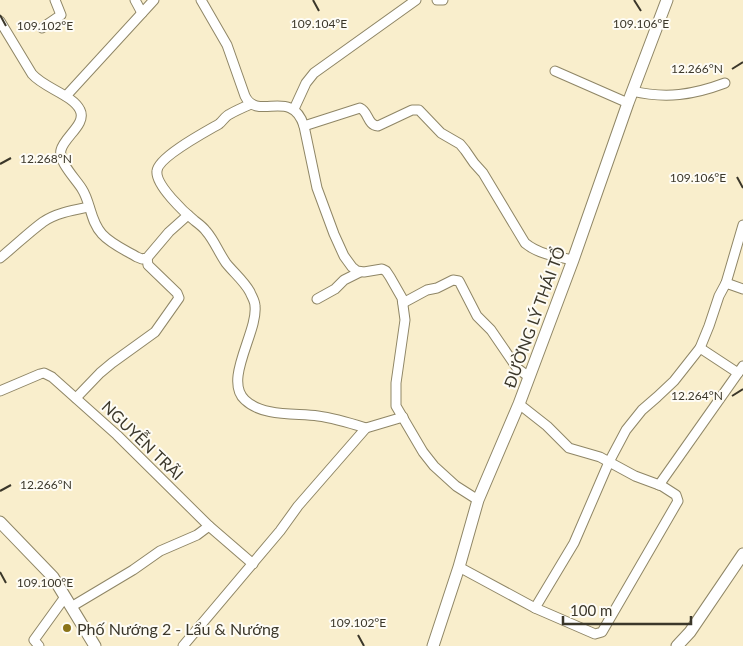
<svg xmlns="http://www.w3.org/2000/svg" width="743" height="646" font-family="Lato,sans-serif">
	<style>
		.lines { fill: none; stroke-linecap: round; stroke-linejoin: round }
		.minor-casing { stroke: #8f8666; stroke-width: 11 }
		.tertiary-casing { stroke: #8f8666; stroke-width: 13 }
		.minor { stroke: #fff; stroke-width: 9 }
		.tertiary { stroke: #fff; stroke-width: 11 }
		.ticks { fill: none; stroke: #3b372a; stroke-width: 2 }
		.poi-dot { fill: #8b7418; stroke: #fefcf5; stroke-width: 2 }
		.labels { text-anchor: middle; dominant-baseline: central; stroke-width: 4; stroke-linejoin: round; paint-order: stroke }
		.street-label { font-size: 16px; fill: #3b372a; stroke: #fefcf5 }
		.poi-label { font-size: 16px; fill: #3b372a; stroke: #fefcf5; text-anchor: start }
		.ticks-label { font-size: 12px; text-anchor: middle; fill: #3b372a; stroke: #fefcf5; stroke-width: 4; stroke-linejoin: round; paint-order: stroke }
	</style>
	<rect width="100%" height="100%" fill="#f9eecc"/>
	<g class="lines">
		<defs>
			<g id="minor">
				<polyline points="135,0 142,13"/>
				<path d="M201 0 227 45 245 96C257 122 292 87 304 126L317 188 334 234 344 256 352 267 357 271 364 272 382 269 386 271 390 277 402 298 405 320 396 383V406L423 452 434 466 456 486 478 500"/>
				<polyline points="437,0 443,0"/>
				<path d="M0 21 32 74C44 88 73 95 80 110 87 124 64 137 61 150 58 162 76 179 82 189 91 203 90 221 102 234 111 244 125 250 137 257L142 259 147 258 169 232 188 215"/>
				<polyline points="42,28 61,15 55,0"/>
				<polyline points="555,71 628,103"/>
				<path d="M632 91C666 99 693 95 725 83"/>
				<polyline points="66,96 154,0"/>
				<path d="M251 104C244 107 237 110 230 114 225 116 223 121 219 124 207 131 158 157 157 171 155 185 185 213 195 221 199 224 203 227 206 231 214 240 219 253 226 263 234 273 244 281 250 292 252 297 255 301 255 306 258 332 223 380 245 400 263 417 296 413 318 416 334 418 350 423 366 428"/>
				<polyline points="294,109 306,83 314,73 416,0"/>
				<path d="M304 126 360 108C369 112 367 125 378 126L412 110H419L441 133 460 144 465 150 474 163 483 173 525 243C538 254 557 257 573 260"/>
				<path d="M0 258C15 246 28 233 43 222 56 213 74 210 89 207"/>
				<polyline points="726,283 743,225"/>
				<polyline points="317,299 335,289 344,280 360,272"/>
				<polyline points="403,303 427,290 437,288 453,280 459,281 477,316 491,330 517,368 529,377"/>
				<polyline points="700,348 738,373"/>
				<polyline points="0,391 40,374 44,373 52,377 117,435 209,526 253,564"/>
				<polyline points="76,398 100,373 112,363 155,332 179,298 177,293 148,265 147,258"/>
				<polyline points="519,404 547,426 569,448 600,457 635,476 662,486 676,495 678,501 602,632 595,634 535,608"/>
				<polyline points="659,485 743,366"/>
				<polyline points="459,567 535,608 574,543 609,462 626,430 642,410 657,397 674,381 700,348 709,326 719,296 726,283 743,289"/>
				<polyline points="71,607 133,570 160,551 197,535 209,526"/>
				<polyline points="39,646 34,640 65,597"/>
				<polyline points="183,646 280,531 298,506 366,428 403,417"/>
			</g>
			<g id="tertiary">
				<polyline points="0,522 53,577 95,646"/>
				<polyline points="433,646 459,567 478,500 519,404 573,260 628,103 667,0"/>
				<polyline points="677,646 690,632 743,554"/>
			</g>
		</defs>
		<use href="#minor" class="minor-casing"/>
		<use href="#tertiary" class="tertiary-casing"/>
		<use href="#minor" class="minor"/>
		<use href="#tertiary" class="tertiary"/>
	</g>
	<path class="ticks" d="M313 0 319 11M634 0 641 11M0 15 6 26M732 69 743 62M0 164 11 158M737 177 743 188M732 396 743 389M0 491 11 485M0 572 6 583M358 635 364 646"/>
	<circle class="poi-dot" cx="67" cy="628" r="5"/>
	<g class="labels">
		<g class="street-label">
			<text transform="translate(534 317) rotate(-70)">ĐƯỜNG LÝ THÁI TỔ</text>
			<text transform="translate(143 440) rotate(44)">NGUYỄN TRÃI</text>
		</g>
		<g class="poi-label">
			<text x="77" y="628">Phố Nướng 2 - Lẩu &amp; Nướng</text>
		</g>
	</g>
	<g class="ticks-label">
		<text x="319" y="28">109.104°E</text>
		<text x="641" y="28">109.106°E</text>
		<text x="45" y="30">109.102°E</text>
		<text x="697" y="73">12.266°N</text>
		<text x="46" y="163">12.268°N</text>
		<text x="698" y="182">109.106°E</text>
		<text x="697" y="400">12.264°N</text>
		<text x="46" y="489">12.266°N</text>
		<text x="45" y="587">109.100°E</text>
		<text x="358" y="627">109.102°E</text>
	</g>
	<path d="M563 616v8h128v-8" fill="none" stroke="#3b372a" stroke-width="2.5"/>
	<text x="570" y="616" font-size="15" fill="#3b372a" stroke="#fefcf5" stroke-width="4" paint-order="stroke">100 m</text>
</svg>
